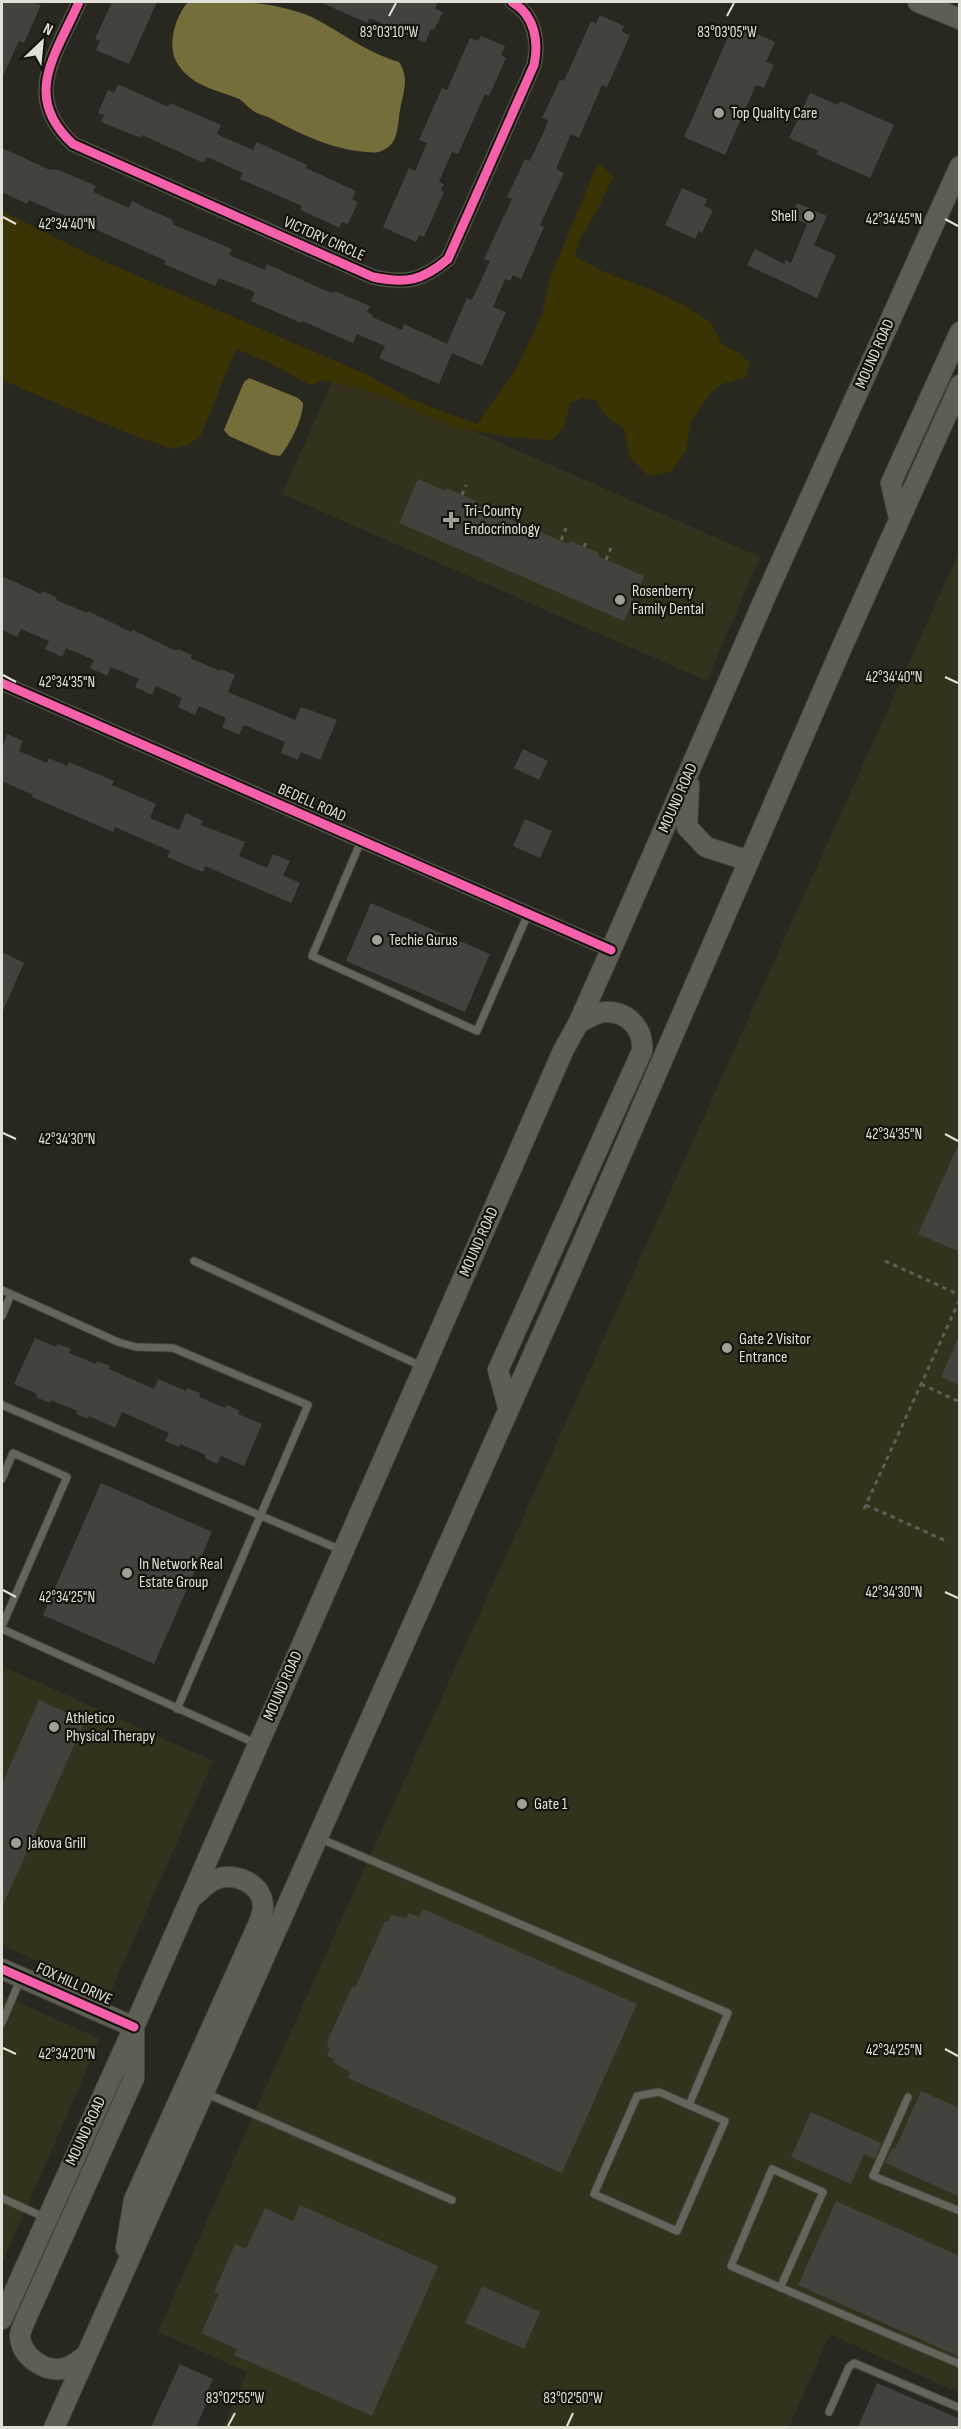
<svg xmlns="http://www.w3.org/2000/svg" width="961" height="2429" font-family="'Sofia Sans Condensed',sans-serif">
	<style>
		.built { fill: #34321d }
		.green { fill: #3a3304 }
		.water { fill: #756e3a }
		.building { fill: #43423c }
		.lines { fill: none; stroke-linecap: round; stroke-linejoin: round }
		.lane-casing { stroke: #46453e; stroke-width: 9 }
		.street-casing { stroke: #46453e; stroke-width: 16 }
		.secondary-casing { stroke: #46453e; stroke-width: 22 }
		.path { stroke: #5f5e57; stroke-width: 3; stroke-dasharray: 4.5 4.5; stroke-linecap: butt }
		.lane { stroke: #66655c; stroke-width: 7 }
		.street { stroke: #66655c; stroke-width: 14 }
		.secondary { stroke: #5f5e54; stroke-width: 20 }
		.cycleway-casing { stroke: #14130c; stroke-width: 13 }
		.cycleway { stroke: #f560ab; stroke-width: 9 }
		.ticks { fill: none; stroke: #e1e0d6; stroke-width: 2 }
		.poi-dot { fill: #a1a096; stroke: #14130c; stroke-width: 2 }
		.labels { text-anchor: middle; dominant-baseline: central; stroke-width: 4.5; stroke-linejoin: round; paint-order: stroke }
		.poi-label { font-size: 16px; fill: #e1e0d6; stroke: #14130c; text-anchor: start }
		.street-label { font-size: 16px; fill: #e1e0d6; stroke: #14130c }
		.ticks-label { font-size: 15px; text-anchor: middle; fill: #e1e0d6; stroke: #14130c; stroke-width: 4.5; stroke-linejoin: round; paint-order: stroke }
	</style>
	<rect width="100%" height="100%" fill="#292820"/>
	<g class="built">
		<polygon points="337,371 760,557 707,681 282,494"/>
		<polygon points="959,552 959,2393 830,2334 789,2427 223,2427 247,2372 158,2332 265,2089"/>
		<polygon points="2,1666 213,1761 110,1993 2,1945"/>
		<polygon points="2,1995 100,2039 2,2264"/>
	</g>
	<polygon class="green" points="598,163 613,177 597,211 579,241 575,256 604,272 652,290 688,307 711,323 722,344 739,353 750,363 746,377 722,384 709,395 691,421 686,451 671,472 649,476 630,457 624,429 607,417 595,400 582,398 570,403 564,428 552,440 507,437 454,427 378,394 325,380 310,385 266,361 236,349 201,435 190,444 172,449 125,432 2,380 2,211 96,258 366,374 412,400 477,424 518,366 542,314 551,275"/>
	<g class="water">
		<path d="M188 2C233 1 269 0 312 17 341 32 367 53 399 62 410 79 403 92 400 110 397 126 400 145 379 152 375 153 370 152 366 152 331 149 303 135 272 119 267 116 260 115 255 112 249 109 244 101 237 98 214 89 190 86 176 61 167 44 176 15 188 2Z"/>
		<path d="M249 378 298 398 303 403C303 419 290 444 280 456L272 455 229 436 224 430 244 382Z"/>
	</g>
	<g class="building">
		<polygon points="2,2 32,2 41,5 24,43 19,41 2,78"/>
		<polygon points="112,2 157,2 129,64 96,50 100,41 95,39"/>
		<polygon points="320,2 438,2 435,9 443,12 434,30 431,29 425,43 370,18 367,23"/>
		<polygon points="600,15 624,26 622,32 630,35 607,87 602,85 579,138 571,134 556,169 564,173 540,225 544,227 521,279 513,275 510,281 505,279 493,307 506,312 482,366 452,353 439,384 379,358 385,346 357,334 353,343 302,321 301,323 251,301 255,292 219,278 215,286 164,264 166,261 86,225 29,200 27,204 2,192 2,148 50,170 56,169 96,186 93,192 129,208 132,201 148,209 171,219 174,225 232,249 229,255 265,270 267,264 324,290 333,293 335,291 353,299 370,306 367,312 373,315 372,317 402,330 404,324 447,344 467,298 472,300 490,261 484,259 512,199 507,197 525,159 530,161 545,129 548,120 542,118 560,80 564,81 591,21 596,24"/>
		<polygon points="734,24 775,42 766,62 774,65 764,88 756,85 725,155 684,137"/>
		<polygon points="481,36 505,46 501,55 506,58 489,96 485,94 458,154 452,152 439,182 444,184 441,190 444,192 424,237 419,235 416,242 383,227 409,168 415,171 427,143 419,140 442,88 447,90 470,38 478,41"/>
		<polygon points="118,84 168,107 170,103 221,125 217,134 223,137 253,150 257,142 307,165 306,168 356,191 352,199 358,202 348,224 342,222 339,228 323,220 300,210 302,206 240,179 243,173 207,157 204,163 142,135 141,138 101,122 104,115 98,113 108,90 114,93"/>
		<polygon points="810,93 838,105 840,101 894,125 870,178 816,154 818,151 789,138"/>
		<polygon points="682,188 707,199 704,206 713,210 702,233 699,231 695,239 665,225"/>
		<polygon points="797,203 827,216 814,245 836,255 817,298 747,265 755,249 784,264 786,260 791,263 807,224 791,217"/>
		<polygon points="418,479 446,491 447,488 476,501 475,504 523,525 569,544 571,541 599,553 598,556 644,576 624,621 399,523"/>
		<polygon points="2,576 41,594 43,591 57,598 56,600 87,613 88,611 131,632 133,630 176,651 178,649 192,655 190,658 220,671 221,669 235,675 228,692 295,720 301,707 337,720 320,760 301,752 298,760 281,753 285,742 244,725 239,735 222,727 226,718 199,706 195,715 178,707 182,698 156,686 152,695 135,687 139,679 111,667 107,676 90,668 94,660 66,648 62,657 45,649 49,641 21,629 17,637 2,630"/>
		<polygon points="7,734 23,741 19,751 47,763 49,758 67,766 69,762 114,781 112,785 156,804 150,818 179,830 186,813 203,821 201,825 245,842 239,856 267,868 273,854 290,861 283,875 300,883 291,903 205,866 203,872 167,857 170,851 115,827 113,832 32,797 33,795 2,781 2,748"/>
		<polygon points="523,749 548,761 539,780 514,768"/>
		<polygon points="525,819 552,831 540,858 513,846"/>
		<polygon points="371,903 490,954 465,1012 346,961"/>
		<polygon points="2,952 24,963 2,1013"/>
		<polygon points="960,1141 960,1252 918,1234"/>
		<polygon points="960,1334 960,1386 941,1377"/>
		<polygon points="35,1338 56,1347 58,1344 71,1349 69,1353 96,1364 97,1361 110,1366 109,1369 154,1389 158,1379 186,1391 187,1388 200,1393 199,1397 225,1408 227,1405 240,1411 238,1414 262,1424 244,1466 221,1456 217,1464 205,1458 206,1455 180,1444 179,1447 165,1441 169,1433 122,1412 115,1428 89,1416 88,1419 76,1414 77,1411 51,1400 49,1403 36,1397 37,1394 14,1384"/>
		<polygon points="101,1483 212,1532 154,1664 43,1615"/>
		<polygon points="39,1700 85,1721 2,1908 2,1784"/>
		<polygon points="423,1909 637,2004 562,2173 348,2078 351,2072 339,2066 333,2062 335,2059 327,2056 330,2049 327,2048 329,2042 327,2042 352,1987 355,1988 385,1921 388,1922 391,1915 406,1918 409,1913 419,1917"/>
		<polygon points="921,2091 960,2108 960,2197 885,2163 892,2148 895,2149"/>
		<polygon points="811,2112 881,2143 875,2159 864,2154 851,2184 791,2157"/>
		<polygon points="836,2201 960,2256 960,2357 798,2285"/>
		<polygon points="300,2205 438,2266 372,2416 234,2355 237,2349 201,2333 219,2294 214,2292 235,2244 246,2249 265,2208 293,2221"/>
		<polygon points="482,2286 540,2312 524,2349 465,2323"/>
		<polygon points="180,2364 213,2379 206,2394 210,2396 196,2427 151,2427"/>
		<polygon points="877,2383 960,2419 960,2427 858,2427"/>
	</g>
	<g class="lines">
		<defs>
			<g id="lane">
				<polyline points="361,841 312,956 477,1031 528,914"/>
				<polyline points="194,1261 421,1366"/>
				<polyline points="2,1290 118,1342 136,1347 173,1348 308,1405 177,1709"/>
				<polyline points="2,1316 11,1294"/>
				<polyline points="2,1405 341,1550"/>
				<polyline points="2,1479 13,1453 67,1477 2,1626"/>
				<polyline points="2,1629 257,1744"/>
				<polyline points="319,1838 728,2013 689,2105"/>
				<polyline points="2,2023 20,1980"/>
				<polygon points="659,2092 725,2121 677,2231 594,2194 637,2096"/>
				<polyline points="205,2093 452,2200"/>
				<polyline points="908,2097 873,2176 960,2211"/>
				<polyline points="2,2198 46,2218"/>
				<path d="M780 2288 823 2192 772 2169 731 2266C807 2299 883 2332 960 2364"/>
				<polyline points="829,2412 849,2367 854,2363 960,2408"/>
			</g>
			<g id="street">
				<path d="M79 2C56 55 21 96 73 144L373 277C406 284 422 281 448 259L534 65C539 42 535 15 512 2"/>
				<polyline points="2,683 611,950"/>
			</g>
			<g id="secondary">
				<polyline points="918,2 960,19"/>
				<polyline points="899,518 891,483 960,332"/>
				<polyline points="689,785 687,827 706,847 749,861"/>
				<path d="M508 1407 498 1370 642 1051C644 1030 629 1011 605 1012 597 1012 587 1019 579 1022"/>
				<path d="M2 1969 134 2027V2078L24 2323C23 2326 20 2333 20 2336 21 2356 43 2371 61 2369 71 2368 79 2361 86 2355"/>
				<path d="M126 2248 134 2200 258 1925C260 1920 263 1913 263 1907 263 1883 234 1871 214 1880 207 1883 199 1892 192 1897"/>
				<polyline points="2,2319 134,2027 563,1051 579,1022 611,950 767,593 960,166"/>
				<polyline points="54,2428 570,1272 842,647 960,385"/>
			</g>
		</defs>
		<use href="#lane" class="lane-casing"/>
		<use href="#street" class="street-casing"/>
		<use href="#secondary" class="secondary-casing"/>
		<g class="path">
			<polyline points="462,495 466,485"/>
			<polyline points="537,530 541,522"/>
			<polyline points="561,540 566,528"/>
			<polyline points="584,547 586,542"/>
			<polyline points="606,560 611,548"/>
			<polyline points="639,589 643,590"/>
			<polyline points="885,1261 960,1295"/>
			<polyline points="921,1384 960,1402"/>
			<polyline points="866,1505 946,1541"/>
			<polyline points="864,1509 960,1299"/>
		</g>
		<use href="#lane" class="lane"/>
		<use href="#street" class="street"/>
		<use href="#secondary" class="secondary"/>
		<defs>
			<g id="cycleway">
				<path d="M79 2C56 55 21 96 73 144L373 277C406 284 422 281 448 259L534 65C539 42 535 15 512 2"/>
				<polyline points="2,683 611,950"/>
				<polyline points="2,1969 134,2027"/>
			</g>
		</defs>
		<use href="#cycleway" class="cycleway-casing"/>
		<use href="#cycleway" class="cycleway"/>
	</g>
	<path class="ticks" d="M389 16 396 3M727 16 734 3M3 217 16 224M945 219 958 226M3 675 16 682M945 677 958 683M3 1133 16 1139M945 1134 958 1141M3 1590 16 1597M945 1592 958 1598M3 2048 16 2054M945 2049 958 2056M228 2426 235 2413M567 2426 573 2413"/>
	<g class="poi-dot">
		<circle cx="719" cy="113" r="6"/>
		<circle cx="809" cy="216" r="6"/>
		<path d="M448 511h6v6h6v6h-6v6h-6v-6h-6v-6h6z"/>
		<circle cx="620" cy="600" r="6"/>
		<circle cx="377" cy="940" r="6"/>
		<circle cx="727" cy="1348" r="6"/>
		<circle cx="127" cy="1573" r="6"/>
		<circle cx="54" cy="1727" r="6"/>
		<circle cx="522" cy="1804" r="6"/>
		<circle cx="16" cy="1843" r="6"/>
	</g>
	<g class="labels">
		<g class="poi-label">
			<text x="731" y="113">Top Quality Care</text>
			<text x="797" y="216" text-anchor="end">Shell</text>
			<text x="464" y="511">Tri-County<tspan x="464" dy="18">Endocrinology</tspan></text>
			<text x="632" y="591">Rosenberry<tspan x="632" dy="18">Family Dental</tspan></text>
			<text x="389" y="940">Techie Gurus</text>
			<text x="739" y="1339">Gate 2 Visitor<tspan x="739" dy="18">Entrance</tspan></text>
			<text x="139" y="1564">In Network Real<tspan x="139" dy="18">Estate Group</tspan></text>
			<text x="66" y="1718">Athletico<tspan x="66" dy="18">Physical Therapy</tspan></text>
			<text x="534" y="1804">Gate 1</text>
			<text x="28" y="1843">Jakova Grill</text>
		</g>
		<g class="street-label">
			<text transform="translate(324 239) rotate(24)">VICTORY CIRCLE</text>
			<text transform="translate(875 354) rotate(-66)">MOUND ROAD</text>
			<text transform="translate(678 798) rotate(-66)">MOUND ROAD</text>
			<text transform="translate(312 803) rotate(24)">BEDELL ROAD</text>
			<text transform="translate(479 1242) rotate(-66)">MOUND ROAD</text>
			<text transform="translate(283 1686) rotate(-66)">MOUND ROAD</text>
			<text transform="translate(74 1984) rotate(24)">FOX HILL DRIVE</text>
			<text transform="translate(86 2131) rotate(-65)">MOUND ROAD</text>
		</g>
	</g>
	<g class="ticks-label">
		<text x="727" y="37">83°03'05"W</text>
		<text x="389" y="37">83°03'10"W</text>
		<text x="894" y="224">42°34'45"N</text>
		<text x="67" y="229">42°34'40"N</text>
		<text x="894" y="682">42°34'40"N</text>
		<text x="67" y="687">42°34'35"N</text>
		<text x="894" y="1139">42°34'35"N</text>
		<text x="67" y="1144">42°34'30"N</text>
		<text x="894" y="1597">42°34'30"N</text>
		<text x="67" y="1602">42°34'25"N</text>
		<text x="894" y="2055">42°34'25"N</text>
		<text x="67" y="2059">42°34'20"N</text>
		<text x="235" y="2403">83°02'55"W</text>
		<text x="573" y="2403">83°02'50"W</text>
	</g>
	<rect width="961" height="2429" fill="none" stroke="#e1e0d6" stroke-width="6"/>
	<g transform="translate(42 42) rotate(26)" stroke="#14130c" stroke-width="4.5" paint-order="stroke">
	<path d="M0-4.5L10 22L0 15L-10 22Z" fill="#e1e0d6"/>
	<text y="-9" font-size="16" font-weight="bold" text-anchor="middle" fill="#e1e0d6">N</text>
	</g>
</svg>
